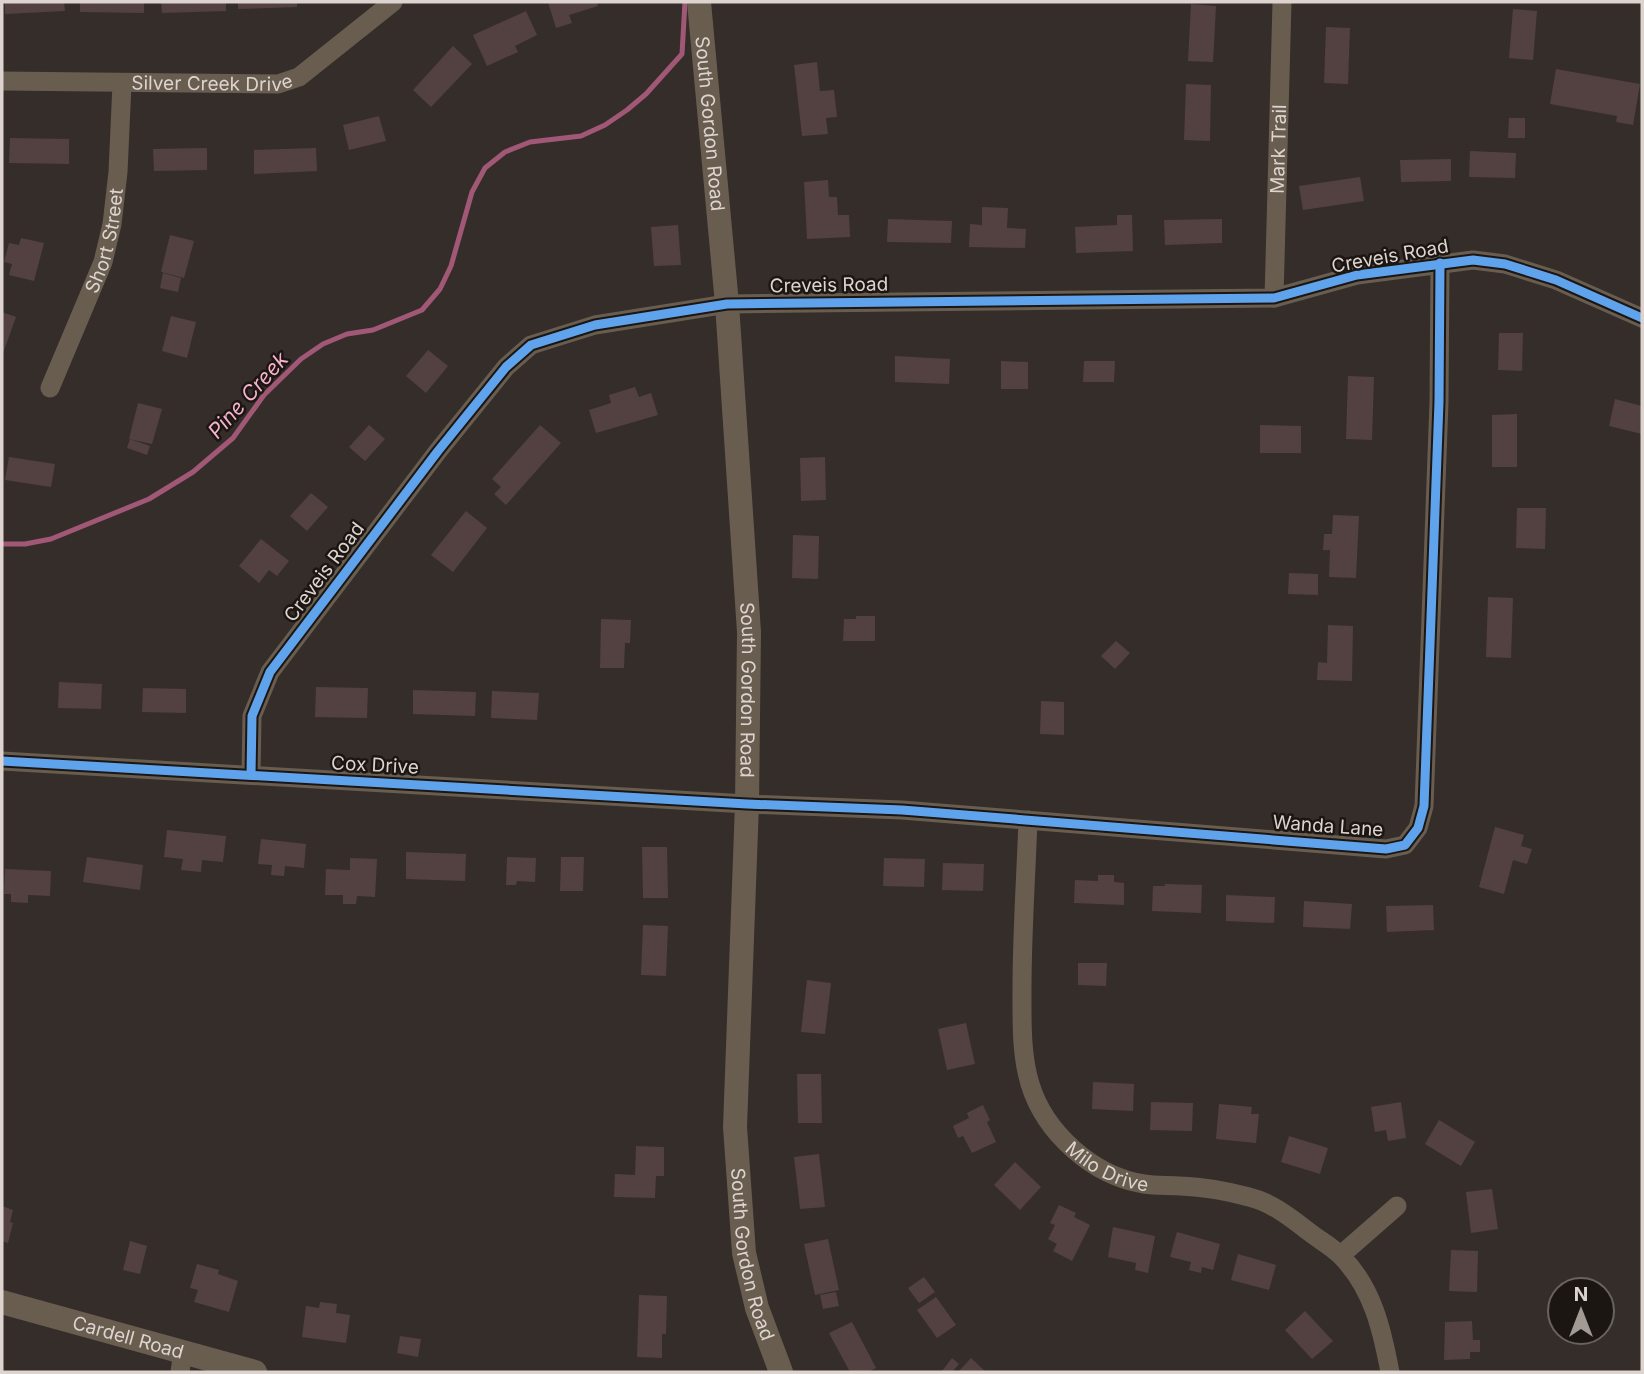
<svg xmlns="http://www.w3.org/2000/svg" width="1644" height="1374" font-family="Inter,sans-serif">
	<style>
		.lines { fill: none; stroke-linecap: round; stroke-linejoin: round }
		.stream { stroke: #a15876; stroke-width: 5 }
		.building { fill: #524140 }
		.minor { stroke: #685d4f; stroke-width: 19 }
		.tertiary { stroke: #685d4f; stroke-width: 24 }
		.cycleway-casing { stroke: #1c1613; stroke-width: 13 }
		.cycleway { stroke: #60a3ed; stroke-width: 9 }
		.labels { text-anchor: middle; dominant-baseline: central; stroke-width: 5; stroke-linejoin: round; paint-order: stroke }
		.street-label { font-size: 19px; fill: #ddd4cf; stroke: #1c1613 }
		.water-label { font-size: 21px; font-style: italic; fill: #f6b2cc; stroke: #1c1613 }
	</style>
	<rect width="100%" height="100%" fill="#352d2a"/>
	<g class="lines">
		<polyline class="stream" points="2,544 25,544 51,539 149,499 193,472 233,438 264,395 301,359 323,344 347,334 373,330 422,310 440,289 451,266 472,192 485,168 505,152 530,142 581,136 605,125 627,110 646,94 682,54 685,2"/>
	</g>
	<g class="building">
		<polygon points="5,2 64,2 65,11 5,14"/>
		<polygon points="80,2 144,2 144,13 80,12"/>
		<polygon points="161,2 226,2 226,11 162,13"/>
		<polygon points="238,2 297,2 297,7 238,9"/>
		<polygon points="548,2 597,2 598,6 569,15 572,23 556,28"/>
		<polygon points="1191,4 1216,6 1213,62 1188,61"/>
		<polygon points="1513,9 1537,11 1533,60 1509,58"/>
		<polygon points="526,11 537,35 515,46 518,52 487,66 473,35"/>
		<polygon points="1326,27 1350,28 1348,84 1324,83"/>
		<polygon points="453,46 472,64 431,107 413,90"/>
		<polygon points="817,62 820,91 834,90 837,117 826,118 828,134 802,136 794,65"/>
		<polygon points="1556,69 1640,84 1633,125 1616,122 1617,116 1550,104"/>
		<polygon points="1186,84 1211,85 1210,141 1184,140"/>
		<polygon points="379,116 386,141 349,150 343,125"/>
		<polygon points="1509,118 1525,118 1525,138 1508,138"/>
		<polygon points="10,138 69,139 69,164 9,163"/>
		<polygon points="207,148 207,170 154,171 153,149"/>
		<polygon points="316,148 317,171 254,174 254,150"/>
		<polygon points="1470,151 1516,153 1515,178 1469,177"/>
		<polygon points="1451,159 1451,181 1401,182 1400,160"/>
		<polygon points="1360,177 1364,201 1303,210 1299,186"/>
		<polygon points="828,180 829,197 837,197 838,215 849,215 850,237 807,239 804,182"/>
		<polygon points="982,207 1008,208 1007,228 1026,229 1025,248 969,247 970,224 982,225"/>
		<polygon points="1117,215 1132,215 1133,251 1076,253 1075,227 1117,225"/>
		<polygon points="888,219 952,221 951,243 887,242"/>
		<polygon points="1222,219 1222,243 1165,245 1164,220"/>
		<polygon points="678,225 681,265 654,266 651,227"/>
		<polygon points="170,235 194,241 184,278 161,272"/>
		<polygon points="21,238 44,243 34,281 9,275 12,264 4,262 9,243 19,245"/>
		<polygon points="163,273 181,278 178,292 160,288"/>
		<polygon points="2,312 16,317 2,356"/>
		<polygon points="171,316 196,322 187,358 162,351"/>
		<polygon points="1499,333 1523,333 1522,371 1498,370"/>
		<polygon points="428,350 448,366 426,393 406,376"/>
		<polygon points="895,356 950,359 949,384 895,382"/>
		<polygon points="1001,361 1028,362 1028,389 1001,389"/>
		<polygon points="1084,361 1115,361 1114,382 1083,382"/>
		<polygon points="1348,376 1374,377 1372,440 1346,439"/>
		<polygon points="635,387 639,397 651,393 658,415 596,433 589,410 611,403 609,395"/>
		<polygon points="1615,399 1642,406 1642,434 1609,426"/>
		<polygon points="138,403 162,409 152,444 129,439"/>
		<polygon points="1517,414 1517,467 1492,467 1492,415"/>
		<polygon points="369,425 385,439 365,461 349,447"/>
		<polygon points="540,425 561,443 506,505 494,494 501,487 492,479"/>
		<polygon points="1260,425 1301,426 1301,453 1260,453"/>
		<polygon points="130,439 150,446 147,455 127,448"/>
		<polygon points="9,457 55,464 51,487 5,480"/>
		<polygon points="825,457 826,500 801,501 800,458"/>
		<polygon points="311,493 328,507 307,531 290,516"/>
		<polygon points="1517,508 1546,508 1545,549 1516,548"/>
		<polygon points="466,511 487,528 453,572 431,555"/>
		<polygon points="1333,515 1359,516 1356,578 1329,577 1330,550 1323,550 1324,534 1332,534"/>
		<polygon points="793,535 819,536 818,579 792,578"/>
		<polygon points="261,539 289,561 277,576 269,570 259,583 239,566"/>
		<polygon points="1289,573 1318,574 1318,595 1288,594"/>
		<polygon points="1488,597 1513,598 1511,658 1486,657"/>
		<polygon points="856,616 875,616 875,641 843,641 844,619 856,619"/>
		<polygon points="601,619 631,620 630,643 625,643 624,668 600,668"/>
		<polygon points="1328,625 1353,626 1352,681 1317,680 1318,662 1327,663"/>
		<polygon points="1116,641 1130,653 1115,669 1101,656"/>
		<polygon points="59,682 102,684 101,709 58,708"/>
		<polygon points="316,687 368,688 367,718 315,717"/>
		<polygon points="143,688 186,689 186,713 142,712"/>
		<polygon points="413,690 476,692 475,716 413,714"/>
		<polygon points="492,691 539,693 537,720 491,718"/>
		<polygon points="1041,701 1064,702 1064,735 1040,734"/>
		<polygon points="1495,827 1524,835 1521,846 1532,849 1527,864 1513,860 1504,894 1479,887"/>
		<polygon points="167,830 226,836 223,862 202,860 201,872 181,870 183,859 164,857"/>
		<polygon points="261,839 306,844 304,868 285,866 284,876 271,875 272,865 258,864"/>
		<polygon points="642,847 667,847 668,898 643,898"/>
		<polygon points="406,852 466,854 465,881 406,879"/>
		<polygon points="87,857 143,865 140,890 83,882"/>
		<polygon points="507,857 536,858 535,882 517,881 516,885 506,885"/>
		<polygon points="561,857 584,857 583,891 560,891"/>
		<polygon points="350,858 377,859 375,897 357,896 356,904 343,904 343,895 325,895 326,869 350,870"/>
		<polygon points="884,858 925,859 924,887 883,886"/>
		<polygon points="943,863 984,864 983,891 942,890"/>
		<polygon points="5,869 51,871 50,896 28,895 28,903 11,902 11,894 4,894"/>
		<polygon points="1098,875 1114,875 1114,882 1124,883 1124,905 1074,903 1075,880 1098,881"/>
		<polygon points="1165,884 1202,885 1201,913 1152,911 1153,886 1165,886"/>
		<polygon points="1226,895 1275,897 1274,923 1226,921"/>
		<polygon points="1304,901 1352,904 1350,929 1303,927"/>
		<polygon points="1433,905 1434,930 1387,932 1386,906"/>
		<polygon points="643,925 668,926 666,976 641,975"/>
		<polygon points="1078,963 1107,963 1106,986 1078,985"/>
		<polygon points="807,980 831,983 825,1034 801,1032"/>
		<polygon points="966,1023 975,1064 947,1070 938,1029"/>
		<polygon points="797,1074 821,1074 822,1123 798,1123"/>
		<polygon points="1093,1082 1134,1084 1133,1111 1092,1109"/>
		<polygon points="1151,1102 1193,1103 1192,1131 1150,1130"/>
		<polygon points="1401,1102 1406,1138 1388,1141 1386,1130 1375,1132 1371,1107"/>
		<polygon points="1219,1104 1252,1107 1251,1114 1259,1114 1256,1143 1216,1139"/>
		<polygon points="983,1105 990,1120 987,1122 996,1142 972,1153 963,1136 958,1138 953,1126 969,1118 967,1113"/>
		<polygon points="1439,1120 1475,1142 1461,1166 1425,1144"/>
		<polygon points="1289,1136 1328,1148 1320,1174 1281,1162"/>
		<polygon points="636,1146 664,1147 664,1176 656,1176 655,1198 614,1197 615,1174 635,1175"/>
		<polygon points="819,1154 825,1207 800,1209 794,1157"/>
		<polygon points="1015,1162 1041,1187 1020,1210 994,1185"/>
		<polygon points="1492,1189 1498,1229 1471,1233 1466,1192"/>
		<polygon points="1059,1205 1076,1213 1074,1217 1090,1225 1072,1261 1053,1251 1057,1244 1048,1239 1055,1225 1050,1223"/>
		<polygon points="2,1206 13,1210 10,1222 13,1223 8,1243 2,1241"/>
		<polygon points="1113,1227 1155,1236 1148,1273 1135,1270 1136,1263 1108,1257"/>
		<polygon points="1177,1232 1220,1244 1213,1270 1202,1267 1201,1273 1189,1270 1191,1262 1170,1257"/>
		<polygon points="828,1239 839,1290 815,1295 804,1244"/>
		<polygon points="130,1241 147,1246 140,1274 123,1270"/>
		<polygon points="1451,1250 1478,1251 1477,1292 1449,1291"/>
		<polygon points="1238,1254 1276,1265 1269,1290 1231,1280"/>
		<polygon points="197,1264 219,1270 218,1274 238,1281 229,1312 194,1302 198,1290 190,1288"/>
		<polygon points="924,1277 935,1292 919,1303 908,1288"/>
		<polygon points="836,1292 839,1306 823,1309 820,1295"/>
		<polygon points="639,1295 667,1296 666,1334 662,1334 662,1358 637,1357"/>
		<polygon points="936,1297 956,1325 937,1338 917,1310"/>
		<polygon points="320,1302 337,1304 336,1313 350,1315 346,1343 302,1337 306,1306 319,1308"/>
		<polygon points="1305,1311 1333,1341 1312,1359 1285,1330"/>
		<polygon points="1472,1321 1473,1340 1480,1340 1480,1352 1470,1352 1470,1359 1444,1360 1445,1322"/>
		<polygon points="852,1322 876,1368 868,1372 850,1372 829,1333"/>
		<polygon points="400,1336 421,1339 418,1357 397,1353"/>
		<polygon points="952,1358 959,1364 952,1372 944,1372 942,1371"/>
		<polygon points="971,1358 986,1372 958,1372"/>
	</g>
	<g class="lines">
		<g class="minor">
			<path id="s1" d="M2 81 278 84 299 77 393 2"/>
			<path id="s2" d="M1274 298 1282 2"/>
			<path id="s3" d="M50 388 103 262 112 224 118 172 122 84"/>
			<polyline points="2,761 747,804 902,810 1386,849 1405,845 1418,828 1424,806 1439,402 1440,263"/>
			<polyline points="251,775 252,716 270,672 438,451 506,367 531,345 595,325 727,304 1274,298 1357,275 1473,260 1505,264 1556,280 1642,318"/>
			<path id="s4" d="M1028 820C1026 876 1022 933 1022 989 1022 1021 1021 1054 1030 1084 1045 1133 1093 1176 1144 1184 1156 1186 1169 1185 1181 1186 1204 1187 1227 1191 1249 1197 1271 1202 1291 1218 1308 1231 1319 1240 1333 1247 1342 1257 1373 1289 1382 1330 1390 1372"/>
			<polyline points="1341,1255 1397,1206"/>
			<polyline points="180,1372 183,1351"/>
		</g>
		<g class="tertiary">
			<path id="s5" d="M699 2 727 304 749 632 747 804 735 1127 744 1253 757 1308 781 1372"/>
			<path id="s6" d="M2 1302 255 1372"/>
		</g>
		<defs>
			<g id="cycleway">
				<polyline points="2,761 747,804 902,810 1386,849 1405,845 1418,828 1424,806 1439,402 1440,263"/>
				<polyline points="251,775 252,716 270,672 438,451 506,367 531,345 595,325 727,304 1274,298 1357,275 1473,260 1505,264 1556,280 1642,318"/>
			</g>
		</defs>
		<use href="#cycleway" class="cycleway-casing"/>
		<use href="#cycleway" class="cycleway"/>
	</g>
	<g class="labels">
		<g class="street-label">
			<text stroke="none"><textPath href="#s1" startOffset="210">Silver Creek Drive</textPath></text>
			<text stroke="none"><textPath href="#s5" startOffset="122">South Gordon Road</textPath></text>
			<text stroke="none"><textPath href="#s2" startOffset="149">Mark Trail</textPath></text>
			<text stroke="none"><textPath href="#s3" startOffset="158">Short Street</textPath></text>
			<text transform="translate(1390 256) rotate(-10)">Creveis Road</text>
			<text transform="translate(829 285) rotate(-1)">Creveis Road</text>
			<text transform="translate(324 572) rotate(-53)">Creveis Road</text>
			<text stroke="none"><textPath href="#s5" startOffset="690">South Gordon Road</textPath></text>
			<text transform="translate(375 765) rotate(3)">Cox Drive</text>
			<text transform="translate(1328 826) rotate(4)">Wanda Lane</text>
			<text stroke="none"><textPath href="#s4" startOffset="383">Milo Drive</textPath></text>
			<text stroke="none"><textPath href="#s5" startOffset="1256">South Gordon Road</textPath></text>
			<text stroke="none"><textPath href="#s6" startOffset="131">Cardell Road</textPath></text>
		</g>
		<g class="water-label">
			<text transform="translate(248 395) rotate(-48)">Pine Creek</text>
		</g>
	</g>
	<rect width="1644" height="1374" fill="none" stroke="#ddd4cf" stroke-width="7"/>
	<g transform="translate(1581 1311)"><circle r="33" fill="#1c1613" stroke="#69625e" stroke-width="2"/>
	<path d="M0-5L12 26L0 18L-12 26Z" fill="#a29a95"/>
	<text y="-10" font-size="19" font-weight="bold" text-anchor="middle" fill="#ddd4cf">N</text>
	</g>
</svg>
